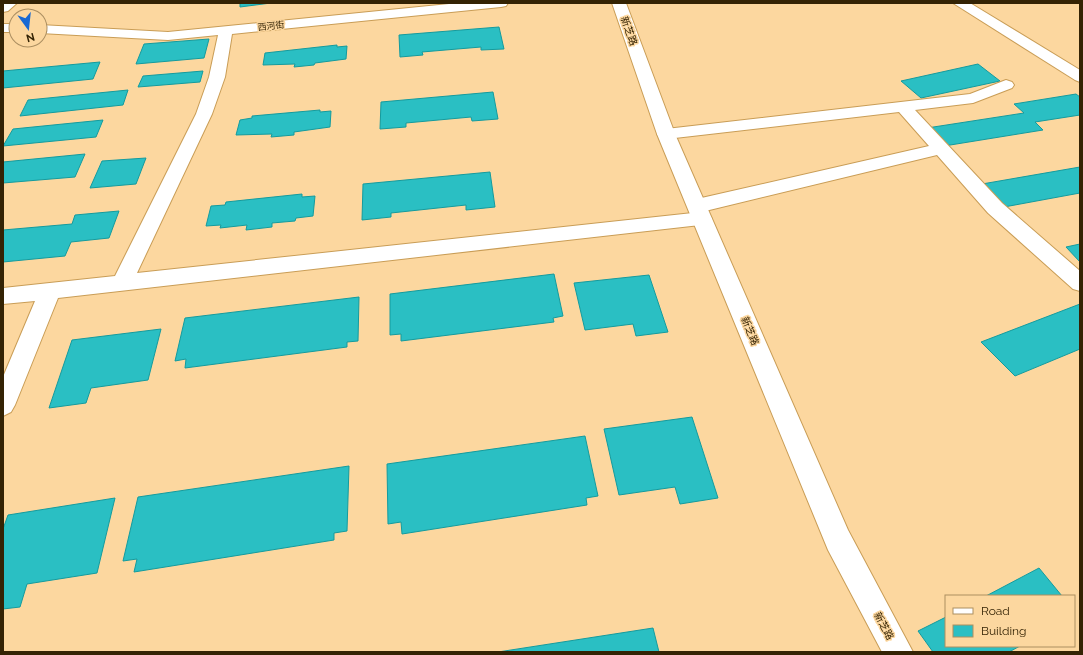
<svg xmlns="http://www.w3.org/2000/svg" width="1083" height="655" font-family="Raleway,'Noto Sans SC',sans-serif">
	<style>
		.building { fill: #2abfc3; stroke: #149b9e }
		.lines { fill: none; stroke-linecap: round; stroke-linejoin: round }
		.street-casing { stroke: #c99d56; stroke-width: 2 }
		.secondary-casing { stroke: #c99d56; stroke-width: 2 }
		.street { fill: #fff; fill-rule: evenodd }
		.secondary { fill: #fff; fill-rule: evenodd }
		.labels { text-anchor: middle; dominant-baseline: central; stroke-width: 3; stroke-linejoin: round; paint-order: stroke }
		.far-street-label { font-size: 9px; fill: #342304; stroke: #fcd79f }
		.street-label { font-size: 10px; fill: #342304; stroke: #fcd79f }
	</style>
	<rect width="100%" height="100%" fill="#fcd79f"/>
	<g class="building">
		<polygon points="240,3 271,3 240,7"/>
		<polygon points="499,27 504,49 481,50 481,47 422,52 423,55 400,57 399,35"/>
		<polygon points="209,39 204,58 136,64 144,44"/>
		<polygon points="337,45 337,47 347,46 346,59 315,63 314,65 294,67 295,64 263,65 265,53"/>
		<polygon points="100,62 93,79 3,88 3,71"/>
		<polygon points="978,64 1000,81 921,98 901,81"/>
		<polygon points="203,71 200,82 138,87 143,76"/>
		<polygon points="128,90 123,105 20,116 28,100"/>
		<polygon points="493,92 498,119 472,121 471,117 406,123 406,127 380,129 381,102"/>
		<polygon points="1076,94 1080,97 1080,115 1035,122 1043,130 944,146 927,128 1024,113 1014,104"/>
		<polygon points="320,110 320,112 331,111 330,127 294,132 294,135 271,137 272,134 236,135 240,120 252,118 252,116"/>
		<polygon points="103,120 96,137 3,146 13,129"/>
		<polygon points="85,154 75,177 3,183 3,162"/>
		<polygon points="146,158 136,184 90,188 102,161"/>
		<polygon points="1080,167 1080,193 1004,207 982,184"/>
		<polygon points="490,172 495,207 466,210 466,205 391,213 391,217 362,220 363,184"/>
		<polygon points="302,194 302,197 315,196 313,216 296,218 295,221 272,223 272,227 246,230 247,225 220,228 221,225 206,226 211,206 225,205 226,202"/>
		<polygon points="119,211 109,238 71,242 65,256 3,262 3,230 72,224 75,215"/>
		<polygon points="1080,244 1080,262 1066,247"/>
		<polygon points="554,274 563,316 553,318 554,322 401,341 401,334 390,335 390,294"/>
		<polygon points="649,275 668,332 636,336 633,324 585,330 574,283"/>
		<polygon points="359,297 358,341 347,342 347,347 185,368 186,359 175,361 185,318"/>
		<polygon points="1080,304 1080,349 1015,376 981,342"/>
		<polygon points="161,329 148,380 91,388 86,403 49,408 72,340"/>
		<polygon points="692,417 718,498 680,504 675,487 619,495 604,429"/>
		<polygon points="585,436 598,496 586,498 587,505 402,534 401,522 388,524 387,464"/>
		<polygon points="349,466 347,531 334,533 334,540 134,572 137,559 123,561 138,497"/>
		<polygon points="115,498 97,573 27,584 20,607 3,609 3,529 8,515"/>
		<polygon points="1039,568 1062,596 986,596"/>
		<polygon points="946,617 946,646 1020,646 1009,652 933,652 918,631"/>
		<polygon points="653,628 659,652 498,652"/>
	</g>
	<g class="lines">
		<defs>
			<g id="street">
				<polygon points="3,3 17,3 8,11 3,12"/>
				<polygon points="459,3 508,3 506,6 501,7 232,34 225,77 212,114 137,273 702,212 709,214 712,219 709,224 58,298 15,405 11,412 3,416 3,377 35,301 3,304 3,288 115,276 196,114 209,77 218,35 168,40 40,33 40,25 168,32"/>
				<polygon points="953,3 970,3 1080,70 1080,82 1075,80"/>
				<rect x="3" y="24" width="13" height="8"/>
				<polygon points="1006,80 1012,82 1014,85 1012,88 973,103 915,110 1002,203 1080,271 1080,291 1073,289 988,213 937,155 697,213 690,211 688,206 690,201 697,199 929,146 899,112 666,139 660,138 657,134 660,130 666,129 970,94"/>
			</g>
			<polygon id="secondary" points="612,3 626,3 675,134 848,530 913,652 882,652 828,550 657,134"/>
		</defs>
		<use href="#street" class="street-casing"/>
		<use href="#secondary" class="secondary-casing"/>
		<use href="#street" class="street"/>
		<use href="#secondary" class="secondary"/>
	</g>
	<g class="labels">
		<g class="far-street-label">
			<text transform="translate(271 26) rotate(-6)">西河街</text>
		</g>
		<g class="street-label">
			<text transform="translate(629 31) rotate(70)">新芝路</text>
			<text transform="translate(750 331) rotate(67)">新芝路</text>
			<text transform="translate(884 626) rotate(62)">新芝路</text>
		</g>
	</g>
	<rect width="1083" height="655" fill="none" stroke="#342304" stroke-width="8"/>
	<rect x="945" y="595" width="130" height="52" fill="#fcd79f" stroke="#ac8f61"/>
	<rect x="953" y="608" width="20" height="6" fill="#ffffff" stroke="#ac8f61"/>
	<text x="981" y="615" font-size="12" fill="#342304">Road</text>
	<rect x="953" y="625" width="20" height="12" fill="#2abfc3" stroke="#ac8f61"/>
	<text x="981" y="635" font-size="12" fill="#342304">Building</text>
	<g transform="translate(28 28) rotate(165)"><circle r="19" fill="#fcd79f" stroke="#ac8f61"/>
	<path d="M0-3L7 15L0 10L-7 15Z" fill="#1869d3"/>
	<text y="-6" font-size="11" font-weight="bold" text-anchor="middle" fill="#342304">N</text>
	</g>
</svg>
